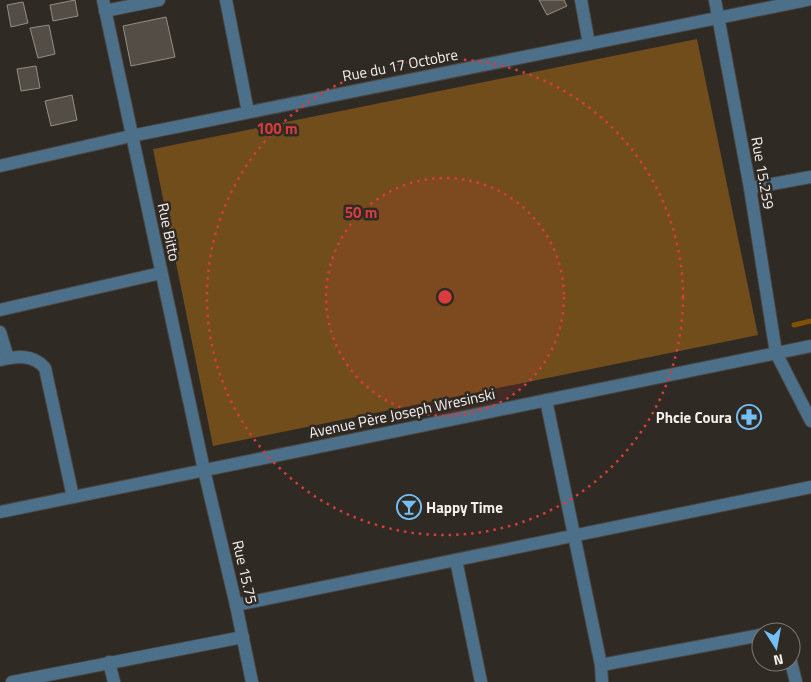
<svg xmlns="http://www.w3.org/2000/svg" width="811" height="682" font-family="'Titillium Web',sans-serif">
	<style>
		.green { fill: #714d1c }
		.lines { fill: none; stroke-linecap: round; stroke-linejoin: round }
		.stream { stroke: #805103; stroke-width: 5 }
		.building { fill: #534d46; stroke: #958e87 }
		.minor-casing { stroke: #4b4640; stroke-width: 14 }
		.minor { stroke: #4c7089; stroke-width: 12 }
		.ring { fill: none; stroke: #d93c3c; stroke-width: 2.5; stroke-dasharray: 2.5 5 }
		.labels { text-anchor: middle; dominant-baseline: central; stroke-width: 5; stroke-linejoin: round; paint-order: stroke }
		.street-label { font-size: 15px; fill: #f4f0ec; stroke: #302a24 }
		.poi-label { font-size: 15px; font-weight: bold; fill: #f4f0ec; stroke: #302a24; text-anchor: end }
		.centre { fill: #d93c3c; stroke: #302a24; stroke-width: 2.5 }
		.ring-label { font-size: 15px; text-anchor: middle; font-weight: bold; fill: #d93c3c; stroke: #302a24; stroke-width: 5; stroke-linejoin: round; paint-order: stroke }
	</style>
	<rect width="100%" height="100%" fill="#302a24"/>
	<polygon class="green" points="697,39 758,335 213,446 153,149"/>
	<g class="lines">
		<polyline class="stream" points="794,325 811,321"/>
	</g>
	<g class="building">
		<polygon points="75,0 78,16 53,21 50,5"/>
		<polygon points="539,0 564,0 567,6 547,15"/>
		<polygon points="23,2 28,23 11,27 7,5"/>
		<polygon points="166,17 175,57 131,66 123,26"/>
		<polygon points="49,25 55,54 38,58 30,28"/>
		<polygon points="36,66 40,88 21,91 17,69"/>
		<polygon points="72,95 77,120 51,126 45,101"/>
	</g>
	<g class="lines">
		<defs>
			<g id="minor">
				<polyline points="103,0 204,470 236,605 252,682"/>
				<polyline points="226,0 248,112"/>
				<polyline points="581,0 589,44"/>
				<polyline points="715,0 750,188 776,353 811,421"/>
				<polyline points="105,11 159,0"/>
				<polyline points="0,166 131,136 807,0"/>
				<polyline points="750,188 811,177"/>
				<polyline points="0,310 161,273"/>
				<polyline points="0,332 8,358"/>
				<path d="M0 360C17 356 33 354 45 368L73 497"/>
				<polyline points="546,400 601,665 602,682"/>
				<polyline points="0,512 811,346"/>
				<polyline points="456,560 481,682"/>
				<polyline points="236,605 811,487"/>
				<polyline points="109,662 114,682"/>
				<polyline points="791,662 796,682"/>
				<polyline points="601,665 761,635"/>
				<polyline points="12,682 243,637"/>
			</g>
		</defs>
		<use href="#minor" class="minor-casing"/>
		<use href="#minor" class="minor"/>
	</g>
	<circle cx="445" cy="297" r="119" fill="#d93c3c" fill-opacity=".12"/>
	<g class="ring">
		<circle cx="445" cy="297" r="119"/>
		<circle cx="445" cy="297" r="238"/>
	</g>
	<defs>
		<symbol id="pharmacy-ring" viewBox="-11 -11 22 22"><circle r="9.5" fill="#302a24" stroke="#74c0f6" stroke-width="1.5"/><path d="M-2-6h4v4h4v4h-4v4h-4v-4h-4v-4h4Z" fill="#74c0f6"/></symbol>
		<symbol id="bar-ring" viewBox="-11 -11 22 22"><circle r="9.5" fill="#302a24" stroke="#74c0f6" stroke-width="1.5"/><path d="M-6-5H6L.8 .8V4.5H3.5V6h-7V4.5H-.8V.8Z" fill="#74c0f6"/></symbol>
	</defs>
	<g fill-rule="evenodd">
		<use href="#pharmacy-ring" x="735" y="403" width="28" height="28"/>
		<use href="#bar-ring" x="395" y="493" width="28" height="28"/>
	</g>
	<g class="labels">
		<g class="street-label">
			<text transform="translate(400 65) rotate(-11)">Rue du 17 Octobre</text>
			<text transform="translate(763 173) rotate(80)">Rue 15.259</text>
			<text transform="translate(169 232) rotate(78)">Rue Bitto</text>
			<text transform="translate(402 413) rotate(-12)">Avenue Père Joseph Wresinski</text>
			<text transform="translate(245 572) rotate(77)">Rue 15.75</text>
		</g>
		<g class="poi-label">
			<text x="732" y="417">Phcie Coura</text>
			<text x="426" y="507" text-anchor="start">Happy Time</text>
		</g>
	</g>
	<circle cx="445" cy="297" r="8" class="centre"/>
	<g class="ring-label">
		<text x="277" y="134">100 m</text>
		<text x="361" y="218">50 m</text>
	</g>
	<g transform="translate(776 647) rotate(169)"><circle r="24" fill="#302a24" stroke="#7e7974"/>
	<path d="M0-4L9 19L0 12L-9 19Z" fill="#74c0f6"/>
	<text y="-8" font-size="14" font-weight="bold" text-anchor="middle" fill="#f4f0ec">N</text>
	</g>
</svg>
